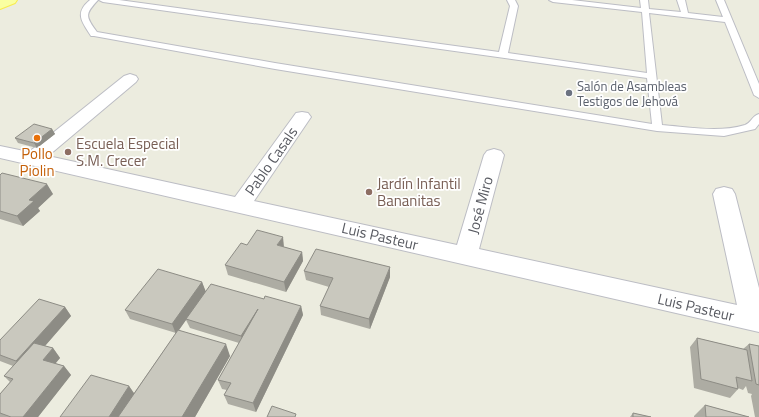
<svg xmlns="http://www.w3.org/2000/svg" width="759" height="417" font-family="'Titillium Web',sans-serif">
	<style>
		.lines { fill: none; stroke-linecap: round; stroke-linejoin: round }
		.service-casing { stroke: #bcbdc4; stroke-width: 2 }
		.minor-casing { stroke: #bcbdc4; stroke-width: 2 }
		.primary-casing { stroke: #f8ec4c; stroke-width: 2 }
		.service { fill: #fff; fill-rule: evenodd }
		.minor { fill: #fff; fill-rule: evenodd }
		.primary { fill: #faffa1; fill-rule: evenodd }
		.wall { fill: #adaca3 }
		.shaded-wall { fill: #8d8c85 }
		.building { fill: #c9c8be; stroke: #8d8c85 }
		.worship-dot { fill: #6b7280; stroke: #fff; stroke-width: 1.5 }
		.food-dot { fill: #e8710a; stroke: #fff; stroke-width: 1.5 }
		.education-dot { fill: #8d6e63; stroke: #fff; stroke-width: 1.5 }
		.labels { text-anchor: middle; dominant-baseline: central; stroke-width: 3.5; stroke-linejoin: round; paint-order: stroke }
		.far-worship-label { font-size: 13px; fill: #5b616d; stroke: #fff; text-anchor: start }
		.education-label { font-size: 15px; fill: #785e54; stroke: #fff; text-anchor: start }
		.food-label { font-size: 15px; fill: #c56008; stroke: #fff }
		.street-label { font-size: 15px; fill: #585a61; stroke: #fff }
	</style>
	<rect width="100%" height="100%" fill="#ececdf"/>
	<g class="lines">
		<defs>
			<path id="service" d="M90 0H98C85 14 85 16 97 32L275 63 652 124 647 78 103 2 99 0H119L499 52 510 6 507 0H515L518 6 508 53 647 73 642 12 553 2 549 0H572L641 8 640 0H648L649 9 681 12 677 0H685L688 13 723 17 716 0H724L759 84V98L754 95 725 22 649 13 662 125C689 127 718 133 745 125 751 123 752 116 759 114V124L755 129 724 136 657 131 275 69 94 36H91C82 22 74 13 90 0Z"/>
			<polygon id="minor" points="130,74 136,76 138,79 136,82 48,156 235,197 296,113 302,112 308,113 311,117 254,201 457,245 484,155 487,151 494,149 501,151 504,155 479,249 737,305 713,194 716,189 724,187 732,189 735,194 759,288 759,332 0,158 0,146 29,152 124,76"/>
			<polygon id="primary" points="0,0 17,0 15,3 0,9"/>
		</defs>
		<use href="#service" class="service-casing"/>
		<use href="#minor" class="minor-casing"/>
		<use href="#primary" class="primary-casing"/>
		<use href="#service" class="service"/>
		<use href="#minor" class="minor"/>
		<use href="#primary" class="primary"/>
	</g>
	<g class="wall">
		<polygon points="52,129 55,134 37,148 18,143 15,138"/>
		<polygon points="0,175 53,194 38,208 40,211 23,226 0,219"/>
		<polygon points="247,245 284,247 302,252 303,261 286,292 228,275 225,265"/>
		<polygon points="304,271 390,277 370,329 321,315 320,306 329,287 306,280"/>
		<polygon points="202,282 205,291 264,299 301,306 303,315 256,412 228,404 224,395 227,390 222,389 218,380 239,343 190,328 186,320 179,330 230,356 195,417 60,417 129,386 134,393 176,333 130,319 125,310"/>
		<polygon points="65,307 71,316 45,346 53,348 60,358 55,363 64,366 71,375 38,417 0,417 0,394 10,382 4,376 13,366 0,361 0,340"/>
		<polygon points="697,338 743,349 749,344 759,346 759,417 755,417 751,396 752,394 748,393 746,386 743,390 738,388 738,389 730,398 694,388 690,347"/>
		<polygon points="705,405 749,417 694,417 694,416"/>
		<polygon points="633,413 651,417 630,417"/>
	</g>
	<g class="shaded-wall">
		<polygon points="52,129 55,134 37,148 34,143"/>
		<polygon points="47,184 53,194 38,208 40,211 23,226 17,216 29,200"/>
		<polygon points="283,237 284,247 277,245"/>
		<polygon points="302,252 303,261 286,292 284,282"/>
		<polygon points="390,267 390,277 370,329 369,319"/>
		<polygon points="202,282 206,292 176,334 172,324"/>
		<polygon points="301,306 303,315 256,412 253,403"/>
		<polygon points="65,307 71,316 24,370 16,361"/>
		<polygon points="258,309 244,345 241,336"/>
		<polygon points="226,344 230,356 195,417 182,417"/>
		<polygon points="53,348 60,358 51,369 43,360"/>
		<polygon points="64,366 71,375 38,417 23,417"/>
		<polygon points="129,386 135,395 121,417 109,417"/>
	</g>
	<g class="building">
		<polygon points="34,124 52,129 34,143 15,138"/>
		<polygon points="2,173 47,184 29,200 34,201 17,216 0,211 0,175"/>
		<polygon points="257,230 283,237 277,245 302,252 284,282 225,265 241,243 247,245"/>
		<polygon points="316,249 390,267 369,319 320,306 333,278 304,271"/>
		<polygon points="158,269 202,282 172,324 125,310"/>
		<polygon points="211,284 264,299 265,296 301,306 253,403 224,395 231,383 218,380 258,309 241,336 186,319"/>
		<polygon points="39,299 65,307 16,361 0,355 0,340"/>
		<polygon points="178,330 226,344 182,417 118,417"/>
		<polygon points="697,338 747,350 752,381 736,377 738,389 701,379"/>
		<polygon points="34,343 53,348 43,360 64,366 23,417 11,417 0,413 0,394 13,379 4,376"/>
		<polygon points="749,344 759,346 759,385 756,384"/>
		<polygon points="91,375 129,386 109,417 60,417"/>
		<polygon points="705,405 749,417 706,417"/>
		<polygon points="272,406 296,414 295,417 267,417"/>
		<polygon points="633,413 651,417 633,417"/>
	</g>
	<circle class="worship-dot" cx="569" cy="93" r="4"/>
	<circle class="food-dot" cx="37" cy="138" r="4"/>
	<g class="education-dot">
		<circle cx="68" cy="152" r="4"/>
		<circle cx="369" cy="192" r="4"/>
	</g>
	<g class="labels">
		<g class="far-worship-label">
			<text x="577" y="86">Salón de Asambleas<tspan x="577" dy="15">Testigos de Jehová</tspan></text>
		</g>
		<g class="education-label">
			<text x="76" y="143">Escuela Especial<tspan x="76" dy="17">S.M. Crecer</tspan></text>
			<text x="377" y="183">Jardín Infantil<tspan x="377" dy="17">Bananitas</tspan></text>
		</g>
		<g class="food-label">
			<text x="37" y="153">Pollo<tspan x="37" dy="17">Piolin</tspan></text>
		</g>
		<g class="street-label">
			<text transform="translate(271 161) rotate(-55)">Pablo Casals</text>
			<text transform="translate(480 205) rotate(-75)">José Miro</text>
			<text transform="translate(380 236) rotate(13)">Luis Pasteur</text>
			<text transform="translate(696 307) rotate(13)">Luis Pasteur</text>
		</g>
	</g>
</svg>
